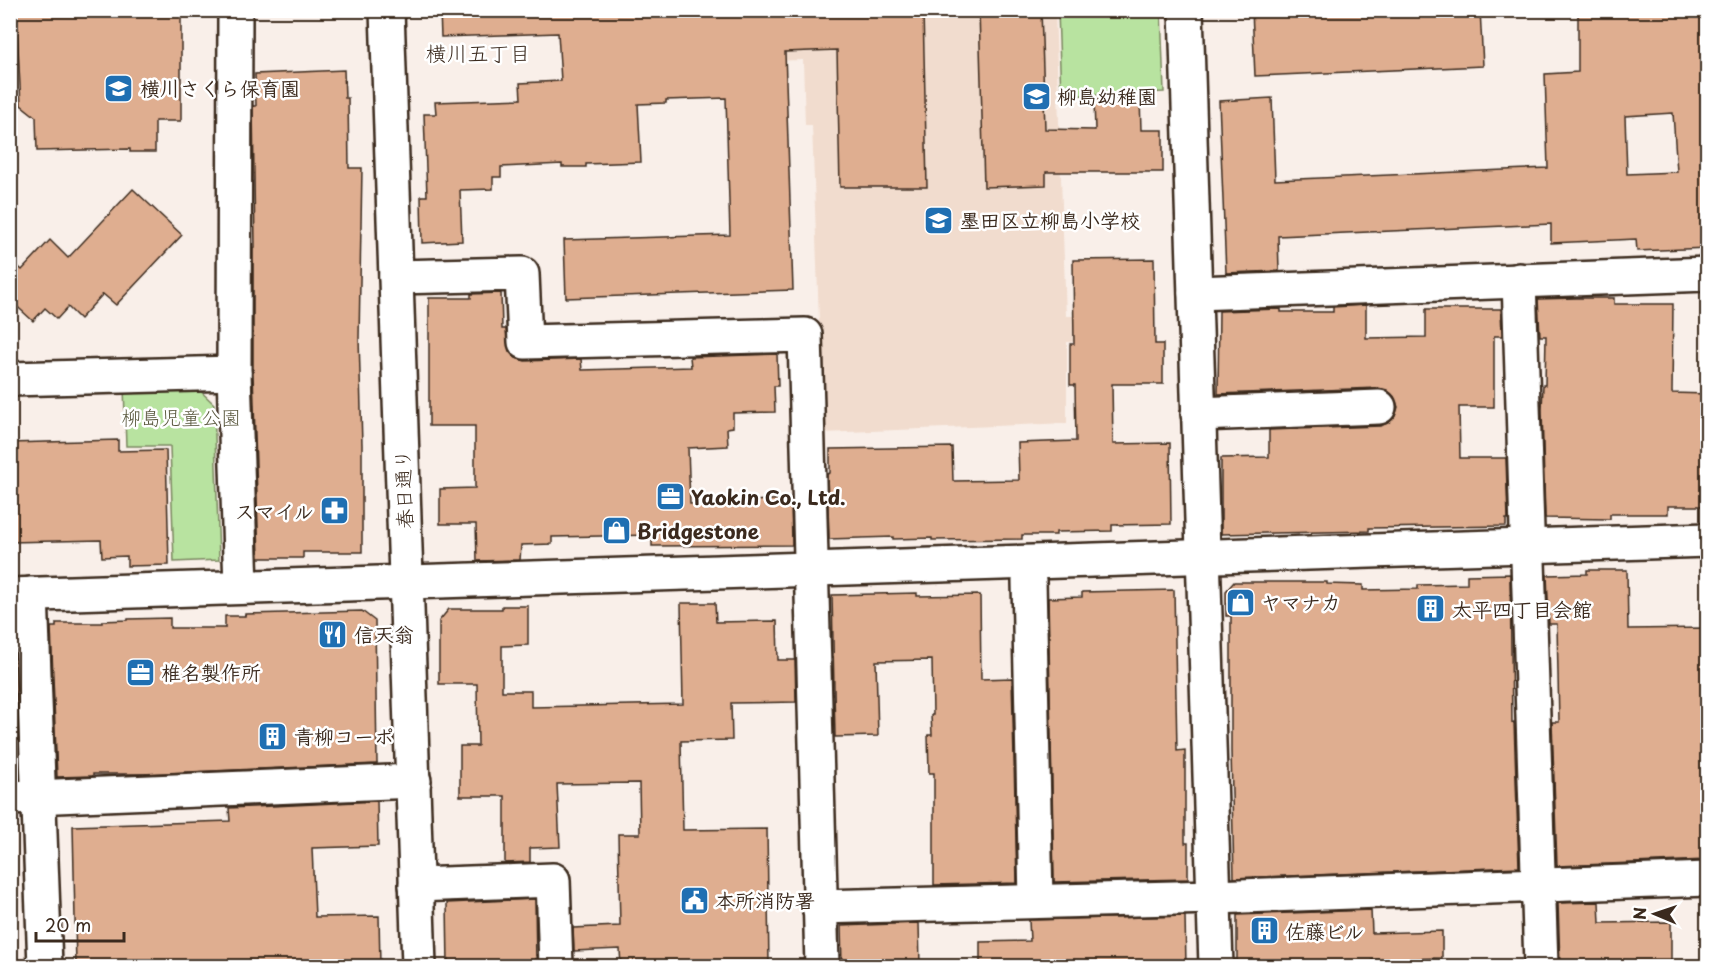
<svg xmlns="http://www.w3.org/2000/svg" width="1718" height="977" font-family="'Playpen Sans','Klee One',sans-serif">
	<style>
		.built { fill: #f1dcce }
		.green { fill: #b8e3a0; stroke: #7a865f; stroke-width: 1.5 }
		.building { fill: #dfae90; stroke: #3b2a1e; stroke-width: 1.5; fill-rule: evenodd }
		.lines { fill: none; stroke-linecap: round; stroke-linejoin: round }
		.street-casing { stroke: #3b2a1e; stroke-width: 38 }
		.secondary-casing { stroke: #3b2a1e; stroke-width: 38 }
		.street { stroke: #fff; stroke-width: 33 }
		.secondary { stroke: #fff; stroke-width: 33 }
		.labels { text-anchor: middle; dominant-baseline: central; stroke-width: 5; stroke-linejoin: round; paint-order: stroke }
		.poi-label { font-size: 20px; font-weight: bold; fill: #3b2a1e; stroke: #fff; text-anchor: start }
		.park-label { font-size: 20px; fill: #5a583e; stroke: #fff }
		.street-label { font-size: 20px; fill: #3b2a1e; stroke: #fff }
		.neighbourhood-label { font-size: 21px; fill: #3b2a1e; stroke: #fff }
	</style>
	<rect width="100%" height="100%" fill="#f9efe9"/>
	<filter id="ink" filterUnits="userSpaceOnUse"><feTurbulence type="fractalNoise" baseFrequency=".0167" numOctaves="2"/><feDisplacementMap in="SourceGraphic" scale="12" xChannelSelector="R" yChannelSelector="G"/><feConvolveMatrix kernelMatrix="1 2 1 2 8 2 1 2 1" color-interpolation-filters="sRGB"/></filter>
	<g filter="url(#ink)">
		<polygon class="built" points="667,11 1055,11 1066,316 1147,315 1147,341 1067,342 1067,423 823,433 812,125 805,125 803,60 668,64"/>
		<g class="green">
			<polygon points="1058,11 1161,11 1164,92 1061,96"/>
			<polygon points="194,385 214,404 219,560 174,562 170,446 126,446 124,387"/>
		</g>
		<g class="building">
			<polygon points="16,10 181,10 181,121 155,121 155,152 130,152 130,149 37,151 36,117 21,105"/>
			<polygon points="440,10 923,10 927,187 840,187 837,50 785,52 793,290 566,298 564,240 730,235 726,98 666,100 666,103 638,104 641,162 586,164 586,167 562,167 562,164 501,167 501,177 493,177 493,189 460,190 462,241 422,243 421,196 427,196 424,114 436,114 435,102 521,99 520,83 561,81 558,33 441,37"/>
			<polygon points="979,10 1041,10 1045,129 1095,130 1094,100 1140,98 1141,130 1163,130 1163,172 1046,172 1046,185 984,187"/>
			<polygon points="1252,10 1480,10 1483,66 1255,76"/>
			<path d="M1578 10H1707V248L1637 251 1636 239 1551 243V224L1278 236 1279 271 1226 273 1219 101 1272 98 1275 180 1548 168 1545 74 1578 72ZM1673 113 1677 172 1627 174 1625 116Z"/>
			<polygon points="344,70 345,98 348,98 349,168 362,168 359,338 362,445 362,552 303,552 303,558 259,558 253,373 253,247 255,247 253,106 256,106 255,74"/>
			<polygon points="133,189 182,235 116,305 103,294 80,319 68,307 57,319 45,308 33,321 10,300 10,259 22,270 50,240 68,258"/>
			<polygon points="1154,259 1155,344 1163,344 1163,384 1112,384 1113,444 1170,443 1171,524 1112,525 1112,531 1056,532 1056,535 1022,535 1022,539 932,540 932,538 893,539 893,537 829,539 827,474 830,473 830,449 952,447 953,481 1019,480 1018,443 1076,441 1075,385 1070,385 1070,344 1074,344 1073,260"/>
			<polygon points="501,293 502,329 506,329 509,351 516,358 525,361 581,359 582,370 691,367 690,357 777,354 778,386 774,386 775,412 733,413 733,427 727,428 728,446 688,448 690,504 791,499 792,545 652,546 652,535 552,537 552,544 521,545 520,560 477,561 476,524 440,524 440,489 475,488 475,426 429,426 429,298 471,298 471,294"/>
			<polygon points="1576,298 1614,298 1614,304 1673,304 1672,393 1707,394 1707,506 1668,506 1668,514 1610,514 1610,519 1545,518 1542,410 1543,385 1545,385 1546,336 1540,336 1538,299"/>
			<polygon points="1366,305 1366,338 1426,337 1426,309 1501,309 1502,336 1494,336 1494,407 1459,407 1460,458 1506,458 1508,519 1506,519 1506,526 1369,528 1369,531 1221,534 1221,458 1269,457 1269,430 1380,426 1389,422 1395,416 1398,407 1394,397 1387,390 1378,388 1218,394 1219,311 1281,309 1281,312 1333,312 1333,307"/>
			<polygon points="118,440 118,451 166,450 169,565 127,566 127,556 102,557 101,540 10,542 10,443"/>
			<polygon points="1587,570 1627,570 1628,629 1707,628 1707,860 1557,866 1552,722 1559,722 1557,624 1549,624 1547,575 1587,574"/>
			<polygon points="1510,574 1512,723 1514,722 1519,867 1234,878 1231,751 1231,616 1226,616 1226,591 1234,582 1327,582 1327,584 1363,585 1363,590 1418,589 1418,585 1467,584 1467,575"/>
			<polygon points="1174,590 1177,751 1185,750 1185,843 1188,843 1188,879 1054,882 1048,598 1082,597 1082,592"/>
			<polygon points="917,593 917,596 980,595 981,679 1012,678 1017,883 934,885 934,773 929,773 928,735 932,735 931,715 933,715 932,660 876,661 878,736 835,737 832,595"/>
			<polygon points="681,603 715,603 716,622 777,621 778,660 795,660 796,702 731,703 732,740 681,741 683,830 767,829 769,966 621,966 620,949 574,951 573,928 620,926 618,834 640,834 639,783 557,784 560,847 530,848 530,862 505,863 505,796 460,796 460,746 478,746 477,684 439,684 439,621 449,609 502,609 502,606 528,606 528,645 502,646 502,691 531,691 531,707 683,704"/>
			<polygon points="362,611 375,621 377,764 142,774 93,774 93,776 57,777 51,627 56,627 56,623 102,623 102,621 128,620 128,619 170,618 170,628 225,628 225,616 245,616 245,614"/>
			<polygon points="10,628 14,628 19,779 10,779"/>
			<polygon points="377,801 378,846 312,848 315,917 379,916 380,966 76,966 73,826 230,821 229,808"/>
			<polygon points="535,899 536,965 448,966 447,903"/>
			<polygon points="1599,902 1600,923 1671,922 1671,966 1560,966 1558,903"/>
			<polygon points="1371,910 1372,933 1442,931 1442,958 1372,960 1372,966 1237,966 1237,915"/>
			<polygon points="1185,916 1186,966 980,966 980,942 1030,941 1029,920"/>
			<polygon points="919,923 920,966 842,966 841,926"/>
		</g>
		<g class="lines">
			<defs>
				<g id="street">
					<polyline points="235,10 234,373 241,587"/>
					<polyline points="396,277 522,274 525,342 805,335 822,966"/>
					<polyline points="1519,280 1541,966"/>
					<polyline points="1195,293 1708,274"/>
					<polyline points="10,379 234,373"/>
					<polyline points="1198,414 1379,407"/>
					<polyline points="1029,581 1036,901"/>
					<polyline points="31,594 45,966"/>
					<polyline points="10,798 414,781"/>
					<polyline points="416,885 553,880 556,966"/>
					<polyline points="819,907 1214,897 1708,879"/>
				</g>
				<g id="secondary">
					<polyline points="387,10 419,966"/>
					<polyline points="1186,10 1216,966"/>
					<polyline points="10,595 1708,540"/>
				</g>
			</defs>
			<use href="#street" class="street-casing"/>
			<use href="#secondary" class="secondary-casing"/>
			<use href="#street" class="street"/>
			<use href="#secondary" class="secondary"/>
		</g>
	</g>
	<defs>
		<symbol id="school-square" viewBox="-11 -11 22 22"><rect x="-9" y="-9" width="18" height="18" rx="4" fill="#1f6fb2" stroke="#fff"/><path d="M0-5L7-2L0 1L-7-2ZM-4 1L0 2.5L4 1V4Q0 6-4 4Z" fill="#fff"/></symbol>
		<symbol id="office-square" viewBox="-11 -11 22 22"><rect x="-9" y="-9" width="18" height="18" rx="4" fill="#1f6fb2" stroke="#fff"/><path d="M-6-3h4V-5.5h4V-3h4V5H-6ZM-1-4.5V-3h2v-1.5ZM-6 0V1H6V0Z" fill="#fff"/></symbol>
		<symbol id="pharmacy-square" viewBox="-11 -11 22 22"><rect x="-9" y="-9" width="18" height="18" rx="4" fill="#1f6fb2" stroke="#fff"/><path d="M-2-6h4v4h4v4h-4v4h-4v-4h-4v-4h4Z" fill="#fff"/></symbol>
		<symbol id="shop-square" viewBox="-11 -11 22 22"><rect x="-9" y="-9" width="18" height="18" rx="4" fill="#1f6fb2" stroke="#fff"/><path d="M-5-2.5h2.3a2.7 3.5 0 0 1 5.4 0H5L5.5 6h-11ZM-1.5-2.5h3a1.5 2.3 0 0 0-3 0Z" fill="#fff"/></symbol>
		<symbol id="building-square" viewBox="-11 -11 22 22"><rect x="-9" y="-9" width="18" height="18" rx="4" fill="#1f6fb2" stroke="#fff"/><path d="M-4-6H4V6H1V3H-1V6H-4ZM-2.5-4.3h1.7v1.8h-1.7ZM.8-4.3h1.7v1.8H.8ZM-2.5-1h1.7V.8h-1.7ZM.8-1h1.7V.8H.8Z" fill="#fff"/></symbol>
		<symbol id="restaurant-square" viewBox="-11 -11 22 22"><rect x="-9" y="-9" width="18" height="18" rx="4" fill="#1f6fb2" stroke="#fff"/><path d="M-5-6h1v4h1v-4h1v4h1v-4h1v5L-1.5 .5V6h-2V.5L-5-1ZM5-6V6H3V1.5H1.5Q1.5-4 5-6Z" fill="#fff"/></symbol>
		<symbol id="civic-square" viewBox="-11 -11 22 22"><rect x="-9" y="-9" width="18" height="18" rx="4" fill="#1f6fb2" stroke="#fff"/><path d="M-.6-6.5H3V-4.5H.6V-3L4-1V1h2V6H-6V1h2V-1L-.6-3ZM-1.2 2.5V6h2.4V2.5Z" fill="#fff"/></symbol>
	</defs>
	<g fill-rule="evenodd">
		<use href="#school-square" x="102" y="72" width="33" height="33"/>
		<use href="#school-square" x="1020" y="80" width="33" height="33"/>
		<use href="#school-square" x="922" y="204" width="33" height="33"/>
		<use href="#office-square" x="654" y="480" width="33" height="33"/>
		<use href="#pharmacy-square" x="318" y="494" width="33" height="33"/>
		<use href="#shop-square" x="600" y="514" width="33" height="33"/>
		<use href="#shop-square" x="1224" y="586" width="33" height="33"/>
		<use href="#building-square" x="1414" y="592" width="33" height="33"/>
		<use href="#restaurant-square" x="316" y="618" width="33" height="33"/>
		<use href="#office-square" x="124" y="656" width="33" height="33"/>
		<use href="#building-square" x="256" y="720" width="33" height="33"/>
		<use href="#civic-square" x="678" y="884" width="33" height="33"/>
		<use href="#building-square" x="1248" y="914" width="33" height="33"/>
	</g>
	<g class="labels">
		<g class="poi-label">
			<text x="140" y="88">横川さくら保育園</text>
			<text x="1057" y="96">柳島幼稚園</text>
			<text x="960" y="220">墨田区立柳島小学校</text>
			<text x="691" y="497">Yaokin Co., Ltd.</text>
			<text x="314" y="511" text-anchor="end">スマイル</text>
			<text x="637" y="531">Bridgestone</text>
			<text x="1261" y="602">ヤマナカ</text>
			<text x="1452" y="609">太平四丁目会館</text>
			<text x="354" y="634">信天翁</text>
			<text x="161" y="672">椎名製作所</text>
			<text x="294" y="736">青柳コーポ</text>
			<text x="715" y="900">本所消防署</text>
			<text x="1285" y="931">佐藤ビル</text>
		</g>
		<g class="park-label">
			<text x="181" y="417">柳島児童公園</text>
		</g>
		<g class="street-label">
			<text transform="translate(403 489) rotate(-92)">春日通り</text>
		</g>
		<g class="neighbourhood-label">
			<text x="478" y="52">横川五丁目</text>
		</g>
	</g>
	<rect width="1718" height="977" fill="none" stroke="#fff" stroke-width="36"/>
	<rect x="18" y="18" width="1682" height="941" fill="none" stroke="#3b2a1e" stroke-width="2" filter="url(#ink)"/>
	<g transform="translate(1655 914) rotate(272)" stroke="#ffffff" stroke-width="4.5" paint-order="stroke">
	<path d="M0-4.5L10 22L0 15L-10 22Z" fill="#3b2a1e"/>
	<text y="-9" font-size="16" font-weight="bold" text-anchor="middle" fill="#3b2a1e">N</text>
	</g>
	<path d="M36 932v9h88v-9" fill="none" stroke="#3b2a1e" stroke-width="3"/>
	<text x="45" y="932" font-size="18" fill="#3b2a1e" stroke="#ffffff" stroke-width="4.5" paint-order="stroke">20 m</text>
</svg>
